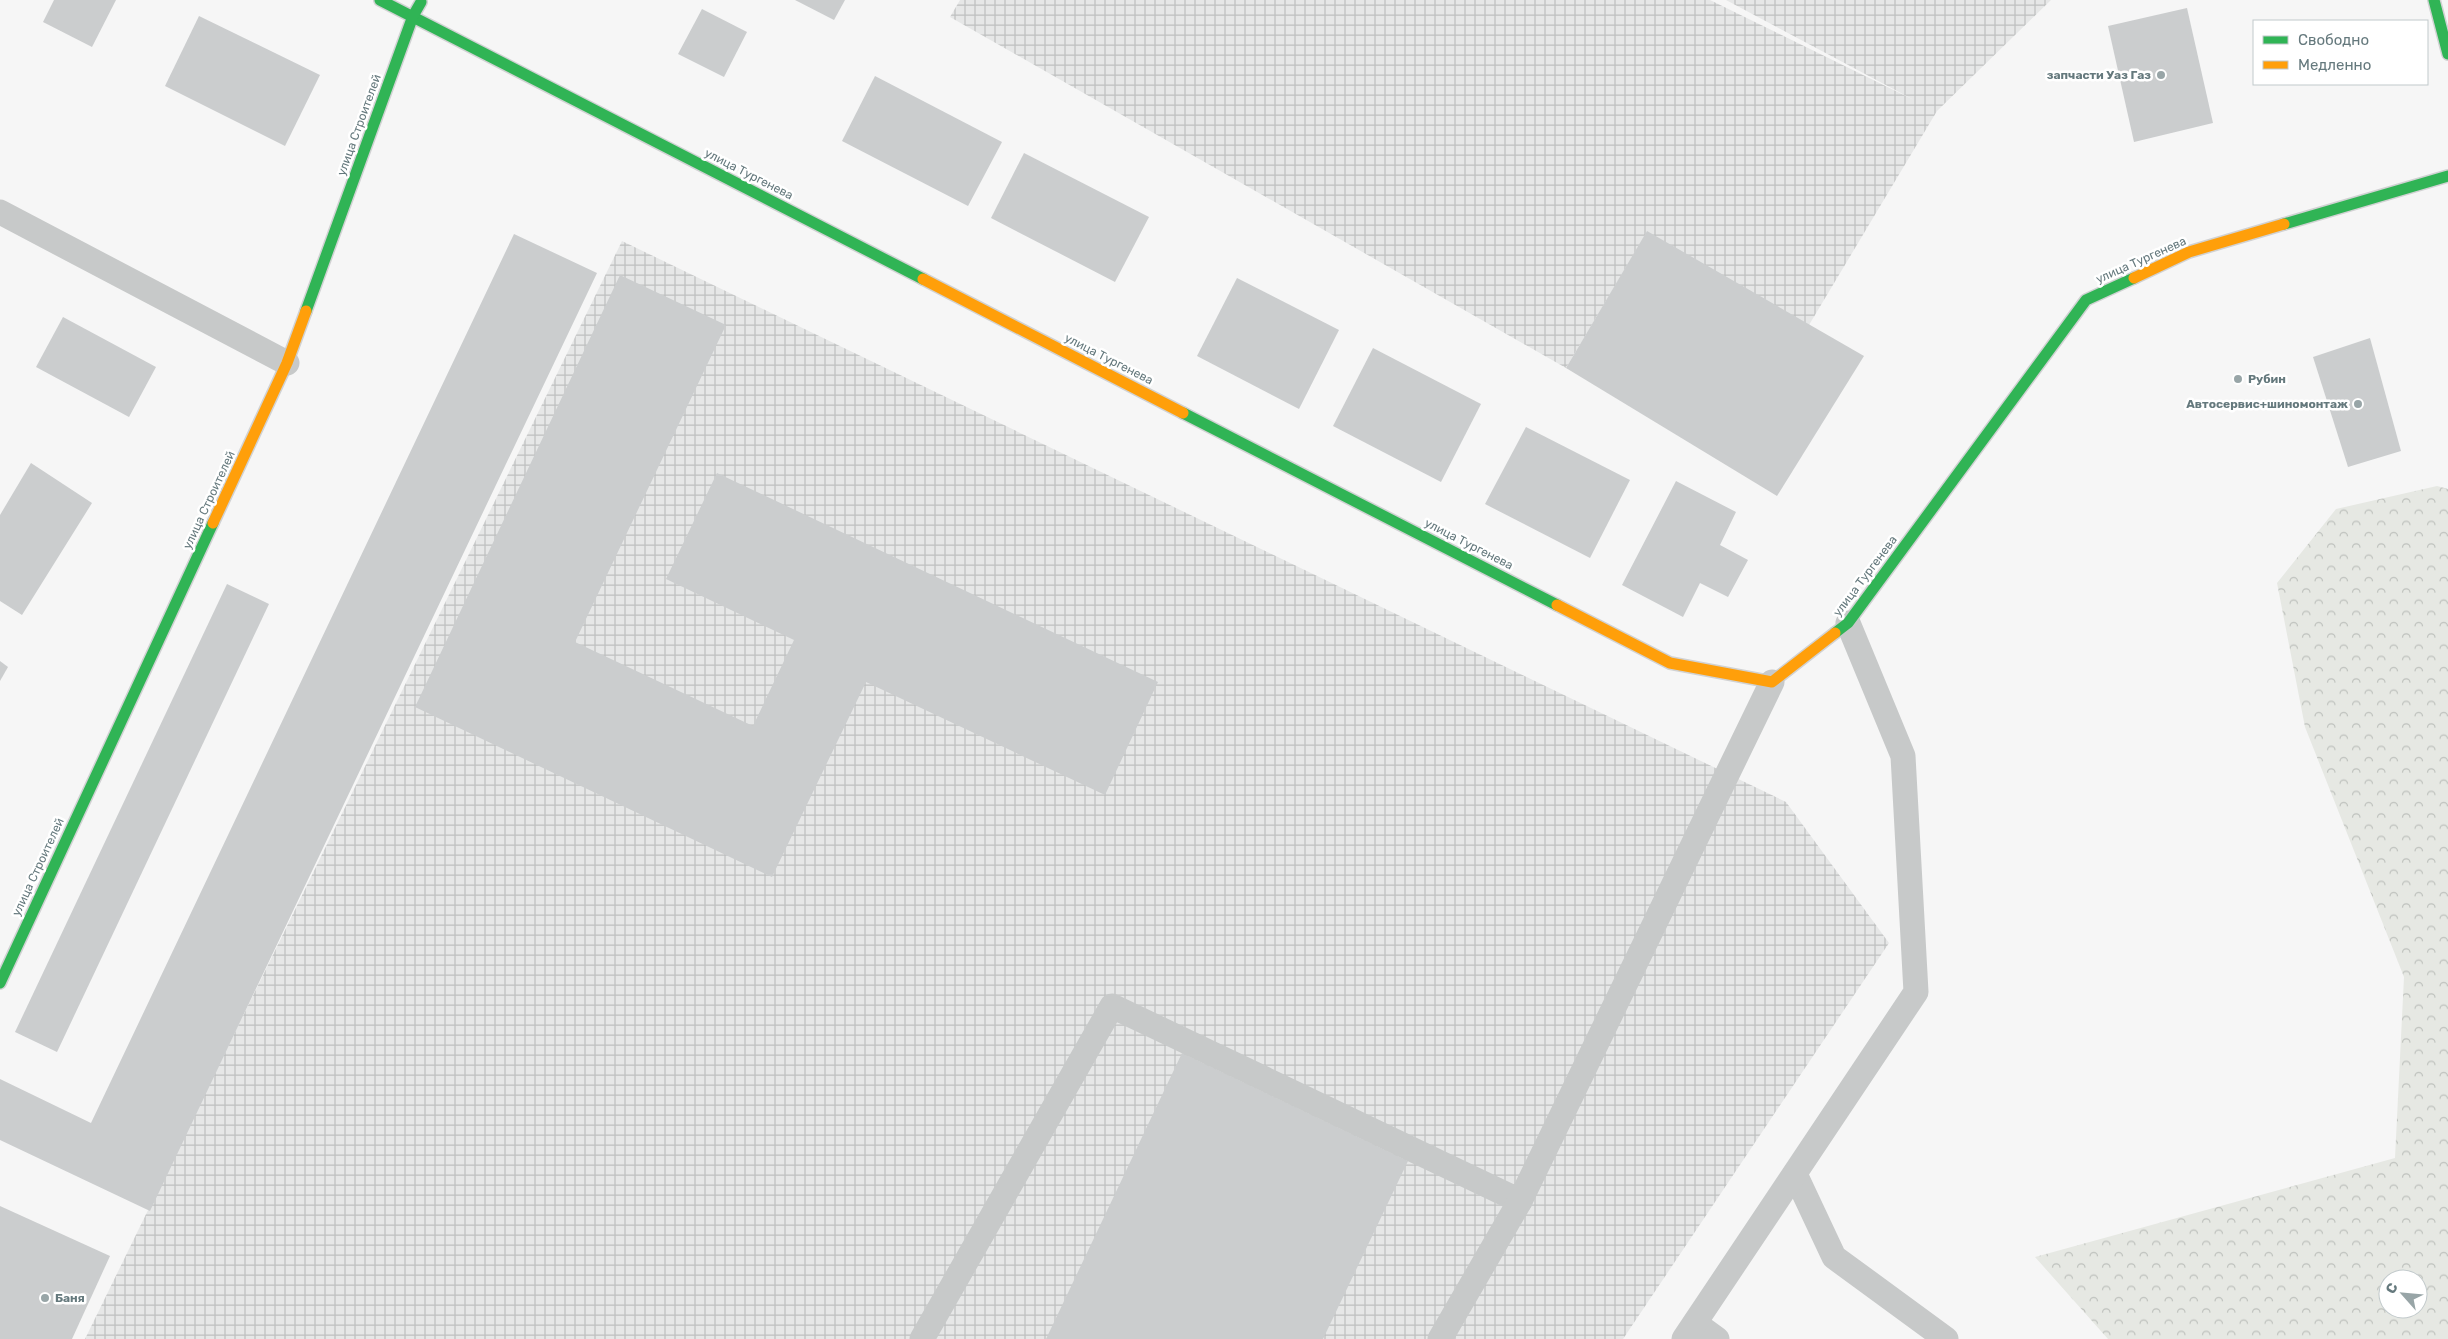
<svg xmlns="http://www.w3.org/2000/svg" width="2448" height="1339" font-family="Rubik,sans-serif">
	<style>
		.industrial { fill: url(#industrial-grid) }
		.forest { fill: url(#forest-crowns); fill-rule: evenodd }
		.building { fill: #cbcdce }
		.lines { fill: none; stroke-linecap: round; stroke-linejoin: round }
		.fast-casing { stroke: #d1d2d3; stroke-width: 14 }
		.slow-casing { stroke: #d1d2d3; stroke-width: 14 }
		.lane { stroke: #c7c9c9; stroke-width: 25 }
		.fast { stroke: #30b455; stroke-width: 11 }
		.slow { stroke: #ff9f0a; stroke-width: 11 }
		.poi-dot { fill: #98a5a7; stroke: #fff; stroke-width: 2 }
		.labels { text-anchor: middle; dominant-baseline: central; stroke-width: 5; stroke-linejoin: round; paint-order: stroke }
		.poi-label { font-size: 12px; font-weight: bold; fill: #65797d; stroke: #fff; text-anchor: end }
		.street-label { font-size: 12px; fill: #65797d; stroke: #fff }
	</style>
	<defs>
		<pattern id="industrial-grid" width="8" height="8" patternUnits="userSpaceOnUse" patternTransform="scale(1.25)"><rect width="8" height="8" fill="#e6e7e7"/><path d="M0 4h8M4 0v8" fill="none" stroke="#bec0c0"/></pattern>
		<pattern id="forest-crowns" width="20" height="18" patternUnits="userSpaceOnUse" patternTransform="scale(1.25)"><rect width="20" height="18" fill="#e6e8e3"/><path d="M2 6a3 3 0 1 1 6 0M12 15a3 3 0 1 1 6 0" fill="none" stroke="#bec1bd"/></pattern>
	</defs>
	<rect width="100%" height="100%" fill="#f6f6f6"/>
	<g class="industrial">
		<polygon points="960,0 1710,0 1914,100 1726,0 2051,0 1937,111 1809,325 1647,232 1566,368 950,17"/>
		<polygon points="622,241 1786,802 1889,943 1623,1339 85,1339"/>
	</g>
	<path class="forest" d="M2437 486 2448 489V1339H2108L2035 1257 2395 1158 2404 977 2305 727 2277 583 2336 509ZM2388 1279H2418V1309H2388Z"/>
	<g class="building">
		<polygon points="54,0 116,0 92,47 43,22"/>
		<polygon points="795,0 845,0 834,20"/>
		<polygon points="2187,8 2213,123 2134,142 2108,26"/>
		<polygon points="702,9 747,32 724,77 678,54"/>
		<polygon points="199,16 320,75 285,146 165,86"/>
		<polygon points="875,76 1002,142 968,206 842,141"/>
		<polygon points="1024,153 1149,217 1115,282 991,218"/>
		<polygon points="1647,231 1864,356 1777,496 1566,368"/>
		<polygon points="514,234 597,273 150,1211 0,1140 0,1079 91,1123"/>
		<polygon points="620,275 726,325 575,642 753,726 794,640 666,579 717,473 1158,682 1105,795 866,682 772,877 415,707"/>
		<polygon points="1237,278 1339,330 1299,409 1197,356"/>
		<polygon points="63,317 156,367 129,417 36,367"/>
		<polygon points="2370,338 2401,451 2348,467 2313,357"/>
		<polygon points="1373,348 1481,404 1441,482 1333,426"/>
		<polygon points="1526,427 1630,480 1590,558 1485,504"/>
		<polygon points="31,463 92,503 22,615 0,601 0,515"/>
		<polygon points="1676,481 1736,512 1720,545 1748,560 1728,597 1700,583 1683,617 1622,585"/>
		<polygon points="227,584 269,604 57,1052 15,1032"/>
		<polygon points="0,661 8,667 0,681"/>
		<polygon points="1182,1053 1408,1161 1323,1339 1046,1339"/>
		<polygon points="0,1206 110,1256 72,1339 0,1339"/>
	</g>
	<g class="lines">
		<defs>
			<g id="fast">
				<polyline points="380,0 923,279"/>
				<polyline points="2434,0 2448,54"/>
				<polyline points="2284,224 2448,176"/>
				<polyline points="306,311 413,16 421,2"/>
				<polyline points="1183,413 1557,605"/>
				<polyline points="1835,633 1848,623 2086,300 2134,278"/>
				<polyline points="0,983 213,523"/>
			</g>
			<g id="slow">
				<polyline points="2134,278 2189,252 2284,224"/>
				<polyline points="923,279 1183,413"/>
				<polyline points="213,523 287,363 306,311"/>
				<polyline points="1557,605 1670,663 1772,682 1835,633"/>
			</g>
		</defs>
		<use href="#fast" class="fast-casing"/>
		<use href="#slow" class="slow-casing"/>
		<g class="lane">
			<polyline points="0,212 287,363"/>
			<polyline points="1795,1174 1834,1257 1946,1339"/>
			<polyline points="1695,1323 1717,1339"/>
			<polyline points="922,1339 1112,1006 1520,1201"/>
			<polyline points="1440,1339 1520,1201 1772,682"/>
			<polyline points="1684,1339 1916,992 1903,756 1848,623"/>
		</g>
		<use href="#fast" class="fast"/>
		<use href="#slow" class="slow"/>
	</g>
	<g class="poi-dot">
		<circle cx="2161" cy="75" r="5"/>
		<circle cx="2238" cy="379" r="5"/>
		<circle cx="2358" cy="404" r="5"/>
		<circle cx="45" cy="1298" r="5"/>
	</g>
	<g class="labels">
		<g class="poi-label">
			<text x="2151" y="75">запчасти Уаз Газ</text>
			<text x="2248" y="379" text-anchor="start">Рубин</text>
			<text x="2348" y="404">Автосервис+шиномонтаж</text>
			<text x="55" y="1298" text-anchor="start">Баня</text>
		</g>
		<g class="street-label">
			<text transform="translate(359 125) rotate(-70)">улица Строителей</text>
			<text transform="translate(749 174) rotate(27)">улица Тургенева</text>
			<text transform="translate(2141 260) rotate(-24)">улица Тургенева</text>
			<text transform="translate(1109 359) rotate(27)">улица Тургенева</text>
			<text transform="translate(209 500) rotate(-65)">улица Строителей</text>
			<text transform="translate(1469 544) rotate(27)">улица Тургенева</text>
			<text transform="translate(1865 576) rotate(-53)">улица Тургенева</text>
			<text transform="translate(38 867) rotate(-65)">улица Строителей</text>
		</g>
	</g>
	<rect x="2253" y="20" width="175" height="65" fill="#ffffff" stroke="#c1c9cb"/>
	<rect x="2263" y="36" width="25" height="8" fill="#30b455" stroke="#c1c9cb"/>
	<text x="2298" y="45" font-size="15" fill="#65797d">Свободно</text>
	<rect x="2263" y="61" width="25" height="8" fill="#ff9f0a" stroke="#c1c9cb"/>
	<text x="2298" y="70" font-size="15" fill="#65797d">Медленно</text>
	<g transform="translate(2403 1294) rotate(297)"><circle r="24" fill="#ffffff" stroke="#c1c9cb"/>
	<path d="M0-4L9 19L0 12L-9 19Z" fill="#98a5a7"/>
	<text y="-8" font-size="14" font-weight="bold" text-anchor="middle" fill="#65797d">С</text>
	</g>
</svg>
